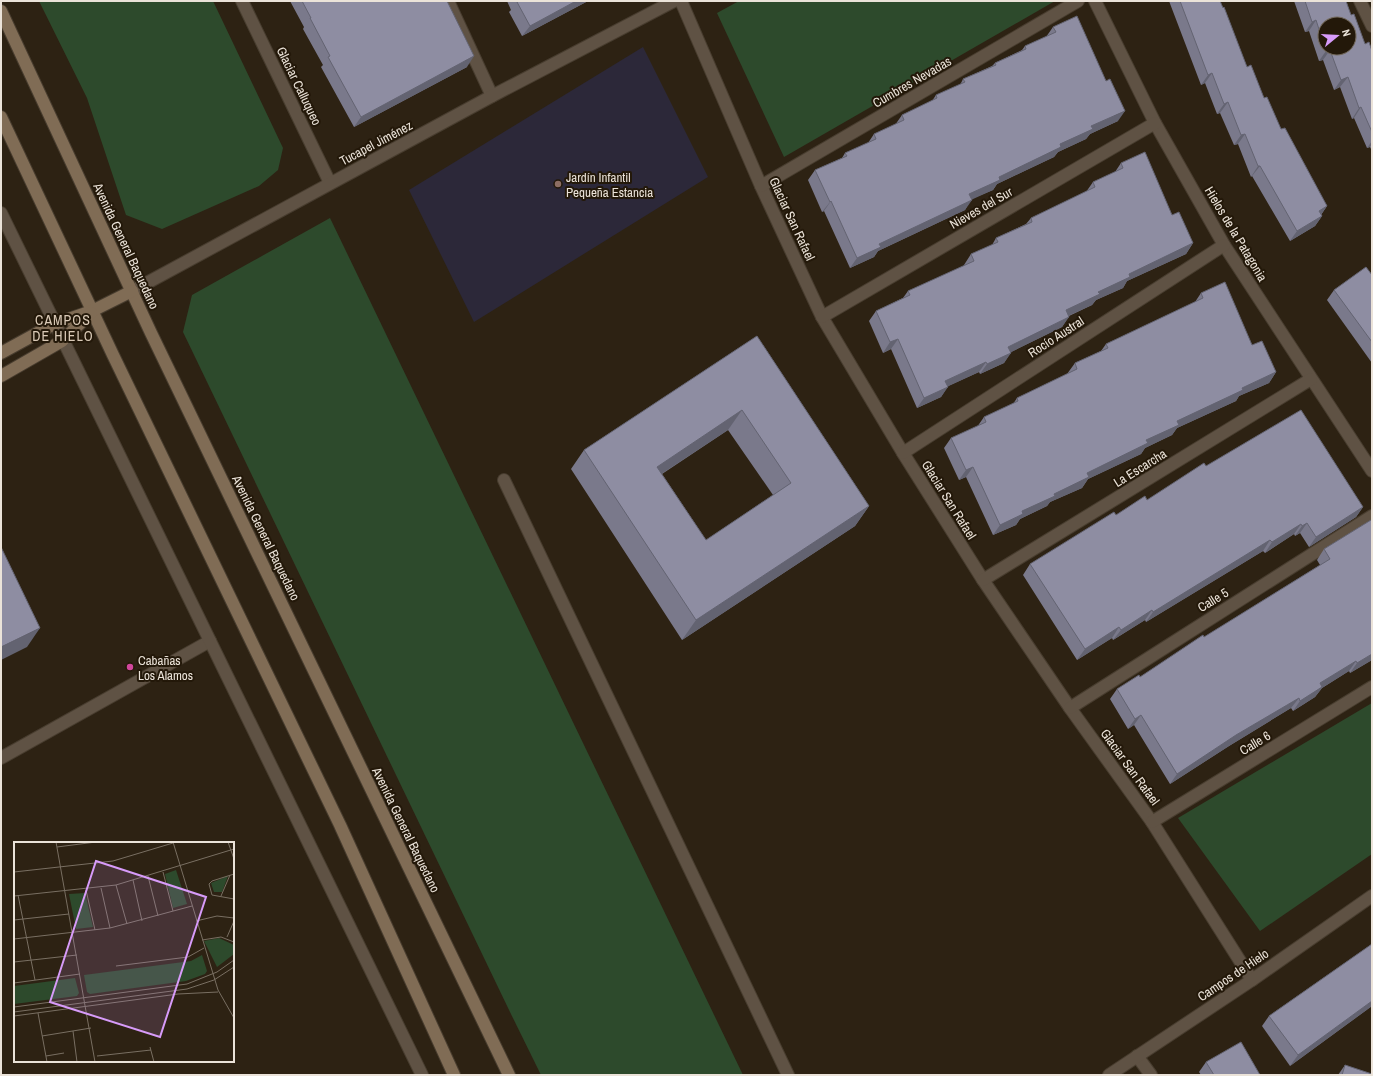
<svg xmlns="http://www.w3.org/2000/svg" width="1373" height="1076" font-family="'Archivo Narrow',sans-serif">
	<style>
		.education { fill: #2c2839 }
		.green { fill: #2d4a2c }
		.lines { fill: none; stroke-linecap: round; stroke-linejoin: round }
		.lane-casing { stroke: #483d2f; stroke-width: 14 }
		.street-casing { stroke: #483d2f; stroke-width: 14 }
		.secondary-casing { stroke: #483d2f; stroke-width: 14 }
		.lane { stroke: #5f5244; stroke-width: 12 }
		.street { stroke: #5f5244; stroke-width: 12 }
		.secondary { stroke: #806c55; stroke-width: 12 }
		.wall { fill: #7a798b; fill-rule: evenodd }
		.shaded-wall { fill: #636371 }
		.building { fill: #8e8da2; stroke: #636371; fill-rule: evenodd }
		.education-dot { fill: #8d6e63; stroke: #231809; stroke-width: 1.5 }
		.hotel-dot { fill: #d1479c; stroke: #231809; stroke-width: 1.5 }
		.labels { text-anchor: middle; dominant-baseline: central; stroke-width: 4; stroke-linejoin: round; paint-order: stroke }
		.street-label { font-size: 13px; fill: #ebe3d9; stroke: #231809 }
		.poi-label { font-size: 13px; fill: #ebe3d9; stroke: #231809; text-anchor: start }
		.neighbourhood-label { font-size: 14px; letter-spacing: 1px; fill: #dacab7; stroke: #231809 }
		.inset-road { fill: none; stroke: #796f62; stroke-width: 1 }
		.view { fill: #d79bf9; fill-opacity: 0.15; stroke: #d79bf9; stroke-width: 2 }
		.inset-edge { fill: none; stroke: #ebe3d9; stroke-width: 2 }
	</style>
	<rect width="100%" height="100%" fill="#2d2213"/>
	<polygon class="education" points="643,47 708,177 474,322 409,190"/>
	<g class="green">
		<polygon points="39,1 213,1 283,148 278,170 259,186 162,229 126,215 87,98"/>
		<polygon points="739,1 1055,1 784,157 717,13"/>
		<polygon points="330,218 743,1075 541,1075 510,1012 183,332 192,295"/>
		<polygon points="1372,703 1372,854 1260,931 1178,818"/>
	</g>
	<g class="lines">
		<defs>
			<polyline id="lane" points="1,758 210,641"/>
			<g id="street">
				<polyline points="242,1 330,183"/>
				<polyline points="448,1 492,96"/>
				<polyline points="681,1 761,186 822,317 903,453 983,580 1070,708 1152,822 1252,980"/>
				<polyline points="1095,1 1155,123 1224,245 1372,471"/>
				<polyline points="1360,1 1372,26"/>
				<polyline points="761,186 1078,1"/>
				<polyline points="1,213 422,1075"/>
				<polyline points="132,291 492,96 674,1"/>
				<polyline points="822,317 1155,123"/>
				<polyline points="903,453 1224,245"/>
				<polyline points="504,480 788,1075"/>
				<polyline points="983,580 1311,379"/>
				<polyline points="1070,708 1372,516"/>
				<polyline points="1152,822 1372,687"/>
				<polyline points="1137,1056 1151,1075"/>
				<polyline points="1109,1075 1252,980 1372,896"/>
			</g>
			<g id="secondary">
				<polyline points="1,11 151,333 509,1075"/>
				<polyline points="1,117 113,355 340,825 454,1075"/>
				<polyline points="1,353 54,324 92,311 132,291"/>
				<polyline points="1,376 62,341 91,313"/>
			</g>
		</defs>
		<use href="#lane" class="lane-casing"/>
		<use href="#street" class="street-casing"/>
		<use href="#secondary" class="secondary-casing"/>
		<use href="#lane" class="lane"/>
		<use href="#street" class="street"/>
		<use href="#secondary" class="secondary"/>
	</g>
	<g class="wall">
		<polygon points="290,1 447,1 467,67 354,127 321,67 323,65 303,29 304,27"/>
		<polygon points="507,1 588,1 522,36 509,12 511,10"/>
		<polygon points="1169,1 1220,1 1247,67 1281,129 1327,206 1321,215 1322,216 1315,226 1290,241 1252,176 1251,177 1238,144 1234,145 1220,113 1217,114 1205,83 1201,85"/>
		<polygon points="1294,1 1346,1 1351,15 1365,44 1372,51 1372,151 1370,147 1367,148 1354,118 1352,119 1340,87 1334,90 1323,60 1319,61 1309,31 1305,32"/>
		<polygon points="1053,27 1118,121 1090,134 1086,139 1058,152 1054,157 997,184 993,190 971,199 965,210 878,251 874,257 850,268 824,211 822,212 808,180 815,170 842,158 845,153 868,143 874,134 895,125 902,115 932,101 936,95 960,85 963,79 992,66 995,63 1022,50 1025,46 1046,37"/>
		<polygon points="1121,163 1172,215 1193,243 1186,254 1127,281 1123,288 1096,300 1092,305 1069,316 1062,327 1011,352 1004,363 980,374 979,372 948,386 941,397 917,408 891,349 883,353 869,321 876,311 903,298 908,291 964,266 964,265 971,254 992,245 996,238 1026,224 1031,218 1086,192 1093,182 1115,172"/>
		<polygon points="1372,275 1372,363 1327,300 1334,290"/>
		<polygon points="1201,293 1252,345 1276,372 1269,383 1239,396 1236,401 1177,428 1172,435 1145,448 1141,454 1088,479 1082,488 1050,502 1047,506 1020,519 1016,525 993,535 966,477 959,480 944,448 951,438 977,427 984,417 1013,404 1017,398 1067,374 1075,363 1101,351 1106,344 1195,302"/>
		<path d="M757 336 869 506 855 526 682 640 571 469 584 450ZM728 430 773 495 706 540 662 474Z"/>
		<polygon points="1206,466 1363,507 1356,517 1309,547 1300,533 1295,536 1294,534 1265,553 1263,551 1146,622 1145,620 1113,640 1112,638 1077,660 1023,575 1030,564 1116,515 1147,500"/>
		<polygon points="1371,520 1372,660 1350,673 1349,671 1322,688 1315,697 1293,711 1291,708 1229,746 1170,784 1134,725 1128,729 1110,699 1117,689 1140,677 1320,565 1317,560 1324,549"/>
		<polygon points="1372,944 1372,1006 1290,1066 1262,1026 1269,1016"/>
		<polygon points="1206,1062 1260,1075 1201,1075 1199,1072"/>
		<polygon points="1345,1065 1372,1075 1338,1075"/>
	</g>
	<g class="shaded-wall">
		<polygon points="576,1 588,1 522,36 530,26"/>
		<polygon points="1316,20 1309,31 1305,32 1312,22"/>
		<polygon points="1330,50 1323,60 1319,61 1326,51"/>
		<polygon points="474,56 467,67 354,127 361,117"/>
		<polygon points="1212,73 1205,83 1201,85 1208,75"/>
		<polygon points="1348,77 1340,87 1334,90 1341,80"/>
		<polygon points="1228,102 1220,113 1217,114 1224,104"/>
		<polygon points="1361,107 1354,118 1352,119 1359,108"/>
		<polygon points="1125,111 1118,121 1090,134 1086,139 1058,152 1054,157 997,184 993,190 962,204 969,194 1091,126"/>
		<polygon points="1245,134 1238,144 1234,145 1241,135"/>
		<polygon points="1372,141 1372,144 1370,147 1367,148"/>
		<polygon points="1258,166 1260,166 1252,176 1251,177"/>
		<polygon points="972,200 965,210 878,251 874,257 850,268 857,258 879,244"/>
		<polygon points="831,201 824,211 822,212 830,202"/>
		<polygon points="1327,206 1320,216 1319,211"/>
		<polygon points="1322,216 1315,226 1290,241 1297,231"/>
		<polygon points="1193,243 1186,254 1127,281 1123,288 1096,300 1092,305 1059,320 1066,310 1129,274"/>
		<polygon points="1069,317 1062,327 1001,357 1008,347"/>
		<polygon points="898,339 891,349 883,353 890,342"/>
		<polygon points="1011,353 1004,363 980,374 987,364"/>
		<polygon points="986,362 979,372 938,391 945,381"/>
		<polygon points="1276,372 1269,383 1239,396 1236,401 1177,428 1172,435 1145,448 1141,454 1088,479 1082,488 1050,502 1047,506 1020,519 1016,525 993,535 1000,525 1022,511 1054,494 1087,473 1146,440 1177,421 1242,388"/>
		<polygon points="948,387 941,397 917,408 924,398"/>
		<polygon points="742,410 728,430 643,486 657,467"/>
		<polygon points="973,467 966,477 959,480 966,470"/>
		<polygon points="869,506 855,526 682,640 696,620"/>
		<polygon points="1363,507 1356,517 1309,547 1316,537"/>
		<polygon points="1307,523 1300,533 1295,536 1302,526"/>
		<polygon points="1301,524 1294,534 1265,553 1272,542"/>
		<polygon points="1270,540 1263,551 1146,622 1153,612"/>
		<polygon points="1152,610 1145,620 1113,640 1121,630"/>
		<polygon points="1119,627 1112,638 1077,660 1085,649"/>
		<polygon points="40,628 27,647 1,660 1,647"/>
		<polygon points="1372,654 1372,660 1350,673 1357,663"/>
		<polygon points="1356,661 1349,671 1322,688 1315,697 1293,711 1300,701 1320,683"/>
		<polygon points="1299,698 1291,708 1229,746 1170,784 1177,774 1236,735"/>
		<polygon points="1141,715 1134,725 1128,729 1135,719"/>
		<polygon points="1372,1001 1372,1006 1290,1066 1298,1055"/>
	</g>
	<g class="building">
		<polygon points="302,1 447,1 474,56 361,117 328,57 330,56 310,18 311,18"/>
		<polygon points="519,1 576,1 530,26 517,2"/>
		<polygon points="1180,1 1220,1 1223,8 1224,7 1247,67 1251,65 1264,98 1267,97 1281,129 1285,128 1327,206 1319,211 1322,216 1297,231 1260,166 1258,166 1245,134 1241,135 1228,102 1224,104 1212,73 1208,75"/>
		<path d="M1305 1H1346L1351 15 1354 14 1365 44 1369 42 1372 51V132L1361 107 1359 108 1348 77 1341 80 1330 50 1326 51 1316 20 1312 22ZM1325 24H1349V48H1325Z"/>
		<polygon points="1077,16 1106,81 1110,79 1125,111 1091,126 1093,129 1060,144 1061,147 999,177 1000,180 969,194 972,200 879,244 881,247 857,258 831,201 830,202 815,170 847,156 845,153 876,139 874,134 904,120 902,115 937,98 936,95 965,82 963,79 996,65 995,63 1026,49 1025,46 1056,32 1053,27"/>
		<polygon points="1145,152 1172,215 1179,212 1193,243 1129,274 1130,277 1098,292 1100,294 1066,310 1069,317 1008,347 1011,353 987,364 986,362 945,381 948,387 924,398 898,339 890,342 876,311 910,295 908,291 974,261 971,254 998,242 996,238 1032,222 1031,218 1095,187 1093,182 1123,168 1121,163"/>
		<polygon points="1366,267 1372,275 1372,342 1334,290"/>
		<polygon points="1225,282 1252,345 1262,341 1276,372 1242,388 1243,390 1177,421 1179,425 1146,440 1148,443 1087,473 1089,477 1054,494 1055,496 1022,511 1023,514 1000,525 973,467 966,470 951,438 986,422 984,417 1018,401 1017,398 1077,369 1075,363 1108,348 1106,344 1203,298 1201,293"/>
		<path d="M757 336 869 506 696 620 584 450ZM742 410 791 483 706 540 657 467Z"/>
		<polygon points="1301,410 1363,507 1316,537 1307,523 1302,526 1301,524 1272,542 1270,540 1153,612 1152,610 1121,630 1119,627 1085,649 1030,564 1114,512 1116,515 1145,496 1147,500 1204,463 1206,466"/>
		<polygon points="1371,520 1372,521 1372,654 1357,663 1356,661 1320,683 1322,687 1300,701 1299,698 1236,735 1177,774 1141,715 1135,719 1117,689 1139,675 1140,677 1203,635 1204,637 1330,559 1324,549"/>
		<polygon points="1,547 40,628 1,647"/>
		<polygon points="1372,944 1372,1001 1298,1055 1269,1016"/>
		<polygon points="1241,1042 1260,1075 1214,1075 1206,1062"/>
		<polygon points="1345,1065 1372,1074 1372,1075 1342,1075"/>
	</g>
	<circle class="education-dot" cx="558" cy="184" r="4"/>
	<circle class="hotel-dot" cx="130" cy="667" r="4"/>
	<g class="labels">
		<g class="street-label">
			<text transform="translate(912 82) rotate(-30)">Cumbres Nevadas</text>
			<text transform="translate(299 86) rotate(64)">Glaciar Calluqueo</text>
			<text transform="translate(376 143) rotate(-28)">Tucapel Jiménez</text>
			<text transform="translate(981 208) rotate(-30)">Nieves del Sur</text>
			<text transform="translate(792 219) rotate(65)">Glaciar San Rafael</text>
			<text transform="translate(1236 234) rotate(59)">Hielos de la Patagonia</text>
			<text transform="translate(126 246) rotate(65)">Avenida General Baquedano</text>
			<text transform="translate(1056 337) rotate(-33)">Rocío Austral</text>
			<text transform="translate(1140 468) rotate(-32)">La Escarcha</text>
			<text transform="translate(949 500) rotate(58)">Glaciar San Rafael</text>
			<text transform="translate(266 538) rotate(64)">Avenida General Baquedano</text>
			<text transform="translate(1213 600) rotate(-32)">Calle 5</text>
			<text transform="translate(1255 743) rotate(-31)">Calle 6</text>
			<text transform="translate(1130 767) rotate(54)">Glaciar San Rafael</text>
			<text transform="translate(406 830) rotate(64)">Avenida General Baquedano</text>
			<text transform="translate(1233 975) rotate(-34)">Campos de Hielo</text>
		</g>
		<g class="poi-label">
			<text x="566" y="177">Jardín Infantil<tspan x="566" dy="15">Pequeña Estancia</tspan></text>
			<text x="138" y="660">Cabañas<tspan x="138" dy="15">Los Alamos</tspan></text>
		</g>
		<g class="neighbourhood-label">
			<text x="63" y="320">CAMPOS<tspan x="63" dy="16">DE HIELO</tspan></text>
		</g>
	</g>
	<g transform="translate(14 842)">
		<rect width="220" height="220" fill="#2d2213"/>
		<path d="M162 28 173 62 159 66 151 32ZM214 34 208 50H200L197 41ZM71 51 79 85 62 87 55 52ZM205 96 220 103V112L203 125 190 99ZM188 113 193 129 191 132 172 139 76 152 73 150 70 133 177 119ZM61 136 65 151 63 154 0 162V144Z" fill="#2d4a2c"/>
		<path class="inset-road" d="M42 0 81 220M159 0 204 148 220 176M214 0 220 17M43 5 82 0M0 30 99 19 159 1M149 30 159 69M220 32 198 39 195 42 198 53 220 57M134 34 144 74M119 38 128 79M102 43 113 82M87 46 96 86M72 48 81 88M4 53 21 138M0 54 102 43 220 7M207 54 216 33M0 78 55 72M182 79 203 74 220 76M213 95 220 79M0 97 96 86 178 64M188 98 207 95 220 100M0 120 63 113M102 124 174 115 190 106M0 141 66 132M0 165 173 142 203 130 220 118M0 170 173 147 200 138 220 125M24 171 33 220M0 174 164 152 204 150M59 189 63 220M28 194 77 186M136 205 140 220M32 214 50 211M83 214 137 208"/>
		<path class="view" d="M82 19 192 55 146 195 36 160Z"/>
		<rect width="220" height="220" class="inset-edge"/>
	</g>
	<rect width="1373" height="1076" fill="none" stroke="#ebe3d9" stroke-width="4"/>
	<g transform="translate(1337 36) rotate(72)"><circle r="19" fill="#231809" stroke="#73695c"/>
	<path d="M0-3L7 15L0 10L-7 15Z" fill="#d79bf9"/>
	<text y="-6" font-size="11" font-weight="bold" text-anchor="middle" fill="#ebe3d9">N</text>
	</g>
</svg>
